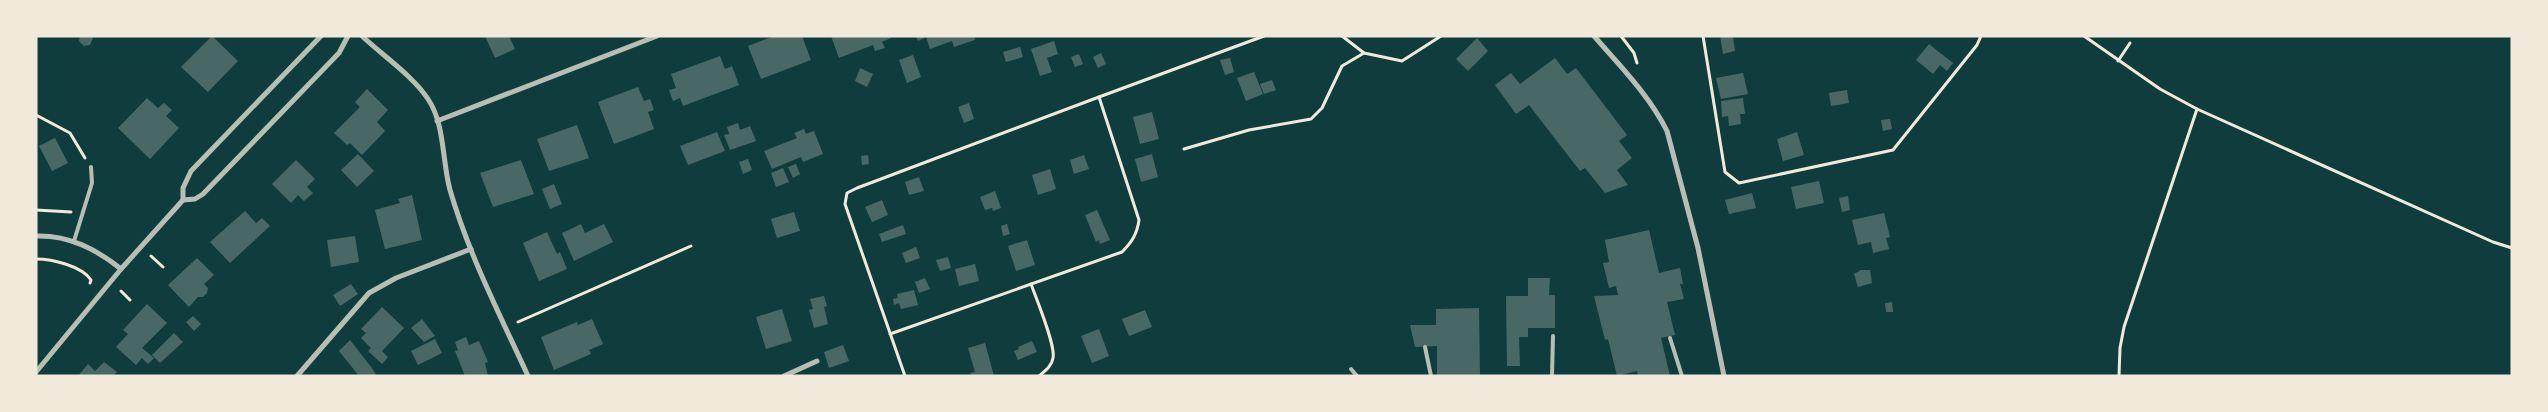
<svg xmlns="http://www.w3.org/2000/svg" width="2548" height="412" font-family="'Playfair Display',serif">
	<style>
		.building { fill: #486865 }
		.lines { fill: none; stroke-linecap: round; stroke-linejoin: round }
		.path { stroke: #f1e9da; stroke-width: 3 }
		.service { stroke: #b8beb3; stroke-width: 4 }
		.minor { stroke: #b8beb3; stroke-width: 5 }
	</style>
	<rect width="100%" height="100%" fill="#0f3d3e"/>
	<g class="building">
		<polygon points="80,36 91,36 93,38 90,45 84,46 79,41"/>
		<polygon points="212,36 238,61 208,92 181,67"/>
		<polygon points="485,36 509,36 515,49 495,58"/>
		<polygon points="802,36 811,60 761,79 748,46 774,36"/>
		<polygon points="831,36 891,36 891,38 882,42 885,48 875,51 873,45 839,58"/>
		<polygon points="916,36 974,36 975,40 954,47 952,41 930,49 926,37 918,41"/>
		<polygon points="1720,36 1733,36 1735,51 1723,54"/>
		<polygon points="1477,38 1488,51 1468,71 1456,59"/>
		<polygon points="1054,41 1058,54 1047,58 1052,72 1040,76 1031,49"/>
		<polygon points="1929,44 1953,63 1947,71 1940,65 1933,74 1916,60"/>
		<polygon points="1020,47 1023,57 1006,62 1003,52"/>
		<polygon points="1101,53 1106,64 1098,68 1093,57"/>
		<polygon points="1079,54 1083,64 1075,67 1071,57"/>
		<polygon points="913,55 921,77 907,83 899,60"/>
		<polygon points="720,56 725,69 732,66 739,85 683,106 680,98 673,101 669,90 676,88 671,74"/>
		<polygon points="1230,58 1234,72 1225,75 1220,60"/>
		<polygon points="1555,58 1567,74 1576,68 1627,135 1619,141 1632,158 1617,170 1628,185 1605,193 1585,168 1580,171 1529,105 1516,114 1495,85 1511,73 1520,84"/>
		<polygon points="860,68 873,74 867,87 855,81"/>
		<polygon points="1254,72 1263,94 1246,101 1237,78"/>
		<polygon points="1743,73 1748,94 1721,99 1716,78"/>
		<polygon points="1272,80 1276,90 1264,94 1260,84"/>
		<polygon points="638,87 644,101 650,99 654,110 648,112 654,129 614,144 598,102"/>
		<polygon points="367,89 388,110 377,122 385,131 362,155 350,143 347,145 334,133 360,107 355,102"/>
		<polygon points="1847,90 1849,103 1831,106 1829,93"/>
		<polygon points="147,98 158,108 164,103 172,110 166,116 179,128 150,159 118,128"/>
		<polygon points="1743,98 1745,114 1740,114 1741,124 1729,126 1728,116 1722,117 1721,101"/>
		<polygon points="969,103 974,119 964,123 958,107"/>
		<polygon points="1152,112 1159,139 1140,144 1133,117"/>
		<polygon points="1890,119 1892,129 1883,131 1881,120"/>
		<polygon points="738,123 740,130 750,126 756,141 730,150 724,135 729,134 727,127"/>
		<polygon points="577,125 589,158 549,171 537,139"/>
		<polygon points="804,129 806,134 814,131 823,154 803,162 801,157 772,169 764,151 797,138 794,133"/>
		<polygon points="717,132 725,151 688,165 680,146"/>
		<polygon points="1797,132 1804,155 1783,161 1777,139"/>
		<polygon points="55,138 68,163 52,171 39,146"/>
		<polygon points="358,154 374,171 357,187 341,170"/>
		<polygon points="1152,154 1158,177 1141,182 1135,159"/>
		<polygon points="868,155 869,164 862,165 861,156"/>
		<polygon points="1084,155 1089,169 1074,174 1070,160"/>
		<polygon points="748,159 752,170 743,174 739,162"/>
		<polygon points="296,160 315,179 307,187 313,193 304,201 298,195 291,203 272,184"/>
		<polygon points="521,160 534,194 493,207 480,173"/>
		<polygon points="796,164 800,174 793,178 788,167"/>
		<polygon points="783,168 789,182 776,187 771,173"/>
		<polygon points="1050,169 1056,189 1038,195 1032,175"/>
		<polygon points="919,177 924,191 909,195 905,182"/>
		<polygon points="1819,181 1824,203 1796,209 1791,187"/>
		<polygon points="554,184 562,204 550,209 542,189"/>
		<polygon points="995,191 1001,208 993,211 992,208 985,210 980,197"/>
		<polygon points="1752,193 1756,208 1729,214 1725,200"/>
		<polygon points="412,195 422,240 385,249 375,210 400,203 398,199"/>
		<polygon points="1848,196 1850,210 1842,212 1839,198"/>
		<polygon points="882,200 888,215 872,222 865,207"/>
		<polygon points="1097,210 1110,240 1100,244 1099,240 1096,242 1085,215"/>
		<polygon points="245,211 256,223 262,218 270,226 230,263 210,242"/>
		<polygon points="794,212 800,231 777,238 771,219"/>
		<polygon points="1884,213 1890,237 1886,238 1889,249 1873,253 1871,242 1858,245 1852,220"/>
		<polygon points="581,224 585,233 604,224 613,242 574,261 562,233"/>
		<polygon points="1007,224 1010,234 1003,236 1001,226"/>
		<polygon points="903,225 906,234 882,242 879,234"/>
		<polygon points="1649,230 1659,273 1680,268 1683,284 1680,284 1684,299 1667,302 1675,335 1661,338 1670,376 1638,376 1637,371 1617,376 1608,339 1605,340 1594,296 1618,295 1616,286 1609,288 1603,263 1609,262 1605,240"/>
		<polygon points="547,232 557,254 560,252 567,269 539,281 523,243"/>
		<polygon points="355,236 359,262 331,267 327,240"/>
		<polygon points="1027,240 1035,265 1016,271 1008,246"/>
		<polygon points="916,247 920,258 906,263 902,253"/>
		<polygon points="948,257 951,268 940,271 936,260"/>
		<polygon points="197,258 214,275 204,284 208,288 207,293 203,297 198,297 189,307 168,285"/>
		<polygon points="975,264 979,281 959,286 955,269"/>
		<polygon points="1861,270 1870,270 1872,283 1858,287 1854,274"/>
		<polygon points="925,278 930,289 919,293 915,282"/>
		<polygon points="1528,278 1550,278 1549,295 1555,295 1555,328 1528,328 1528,337 1519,337 1520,366 1507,366 1506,296 1528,296"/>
		<polygon points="351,284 358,294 340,306 333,295"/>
		<polygon points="914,290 918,305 901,309 899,303 894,305 893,299 898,298 897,294"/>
		<polygon points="824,296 827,306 824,307 828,324 814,328 809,310 813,309 810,299"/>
		<polygon points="1892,302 1893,312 1886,312 1885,303"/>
		<polygon points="147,304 167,323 142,348 154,358 148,364 142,358 136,365 116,347 128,334 123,330"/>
		<polygon points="382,307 404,328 382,351 388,357 382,364 368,351 371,348 361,338 366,333 361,329"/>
		<polygon points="1479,308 1480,376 1437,376 1437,346 1415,347 1410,325 1436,325 1436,309"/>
		<polygon points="782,309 792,341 766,349 756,317"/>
		<polygon points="1145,310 1152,327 1129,336 1122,319"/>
		<polygon points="193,316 201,324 194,331 186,322"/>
		<polygon points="422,319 435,336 424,342 411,328"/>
		<polygon points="592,319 603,344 589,350 591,354 554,370 541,337 577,322 578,325"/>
		<polygon points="1099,329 1109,356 1092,363 1081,336"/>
		<polygon points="174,333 183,342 160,363 152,355"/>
		<polygon points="466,337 469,345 479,341 488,362 485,363 488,376 465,376 455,351 458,350 455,342"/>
		<polygon points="435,339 442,353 418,365 411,351"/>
		<polygon points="350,340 371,367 377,376 359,376 339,351"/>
		<polygon points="1032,341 1037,352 1018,360 1014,351 1019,349 1018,347"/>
		<polygon points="985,343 994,376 971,376 970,373 975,372 968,348"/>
		<polygon points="843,345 849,361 829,368 824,352"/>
		<polygon points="104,362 117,372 113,376 78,376 88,364 95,371"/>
	</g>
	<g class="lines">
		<g class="path">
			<polyline points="1342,36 1364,53 1402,61 1441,36"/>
			<polyline points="1621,36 1634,53 1637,63"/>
			<polyline points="1703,36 1725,172 1739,183 1893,150 1977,45 1981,36"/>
			<polyline points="2084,36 2160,89 2197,109 2493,242 2512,248"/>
			<polyline points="2118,61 2130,43"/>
			<polyline points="1099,97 1264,36"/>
			<polyline points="36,115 70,133 85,158"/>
			<polyline points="1184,149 1249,130 1311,119 1322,108 1342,66 1364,53"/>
			<polyline points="36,210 71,212"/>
			<polyline points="151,256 163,267"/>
			<path d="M36 259C52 259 82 266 91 280L90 283"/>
			<path d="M1031 284C1036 298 1056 346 1053 358 1052 366 1045 371 1039 376"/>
			<polyline points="121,291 130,300"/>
			<polyline points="518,322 691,246"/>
			<path d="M890 334 1122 252C1132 242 1137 234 1139 220L1099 97 857 188 847 193 845 204 905 376"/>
			<polyline points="2119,376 2120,348 2124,327 2197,109"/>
		</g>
		<g class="service">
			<polyline points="74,241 92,183 91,167"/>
			<polyline points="1670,338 1682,376"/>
			<polyline points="1425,347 1431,376"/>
			<polyline points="1351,369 1357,376"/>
			<polyline points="1552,376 1553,336"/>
		</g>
		<g class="minor">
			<path d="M362 36C382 55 413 76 428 99 445 124 442 161 450 190 469 255 500 315 528 376"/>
			<path d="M1594 36C1620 66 1649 95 1667 131L1698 248 1724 376"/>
			<polyline points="437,121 657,36"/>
			<polyline points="183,200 195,199 203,194 339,53 348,36"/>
			<path d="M36 236C69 235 96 249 121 269"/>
			<polyline points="36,372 121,269 183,200 183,188 191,171 321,36"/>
			<polyline points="297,376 369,293 396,278 471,249"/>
			<polyline points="784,376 817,361"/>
		</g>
	</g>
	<rect width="2548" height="412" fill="none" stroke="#f1e9da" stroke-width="75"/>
</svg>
